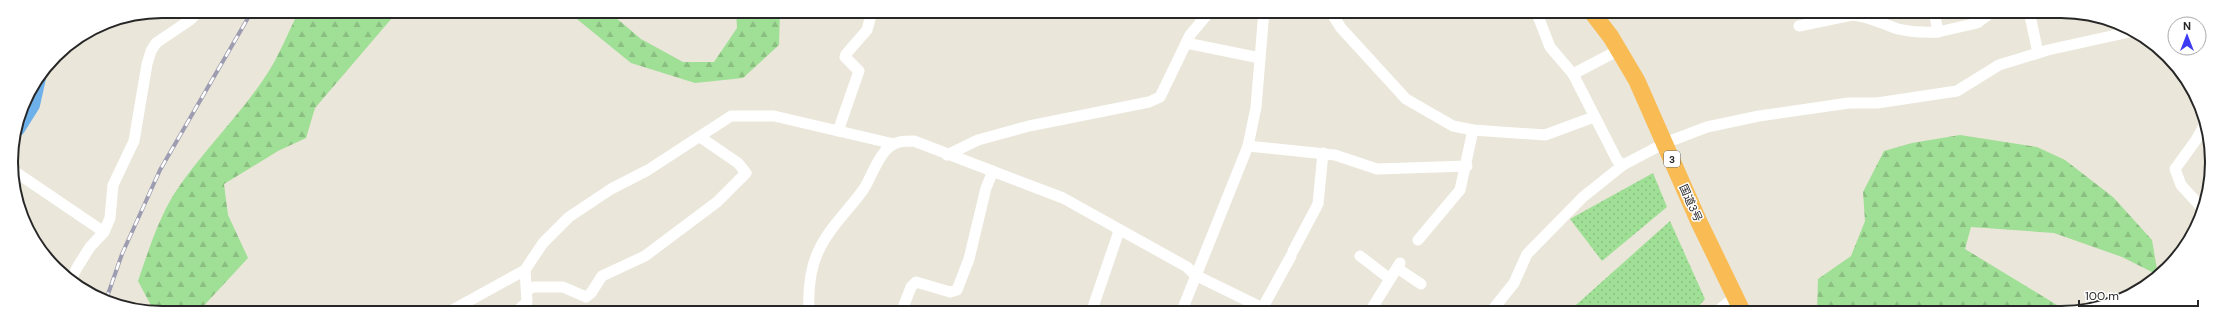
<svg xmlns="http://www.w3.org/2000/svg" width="2223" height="324" font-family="'DM Sans','Noto Sans JP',sans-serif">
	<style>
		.forest { fill: url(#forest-firs) }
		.park { fill: url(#park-dots) }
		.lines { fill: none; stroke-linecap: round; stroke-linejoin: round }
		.river { stroke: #6db0ea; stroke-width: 14 }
		.minor { stroke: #fff; stroke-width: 11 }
		.highway { stroke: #f9bc54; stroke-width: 17 }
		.rail-casing { stroke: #9d9cb1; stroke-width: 4 }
		.rail { stroke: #fff; stroke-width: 2.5; stroke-dasharray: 8; stroke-linecap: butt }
		.labels { text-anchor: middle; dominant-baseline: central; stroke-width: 3; stroke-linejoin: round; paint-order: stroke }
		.shield { fill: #fff; stroke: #686868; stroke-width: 1 }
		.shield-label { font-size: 10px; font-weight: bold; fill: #272727 }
		.street-label { font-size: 11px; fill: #272727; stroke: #fff }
		.rim { fill: none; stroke: #272727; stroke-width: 2 }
	</style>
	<defs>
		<pattern id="forest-firs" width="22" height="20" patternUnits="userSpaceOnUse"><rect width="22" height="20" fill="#a0df96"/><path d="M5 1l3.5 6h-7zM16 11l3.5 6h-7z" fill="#8abf81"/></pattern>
		<pattern id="park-dots" width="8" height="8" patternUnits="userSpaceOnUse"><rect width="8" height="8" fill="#a0df96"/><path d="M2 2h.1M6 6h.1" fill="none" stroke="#8abf81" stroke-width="1.8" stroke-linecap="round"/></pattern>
	</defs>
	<rect width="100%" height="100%" fill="#eae6d9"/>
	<g class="forest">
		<path d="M299 11H398L315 108 306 138 278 151 224 184 228 215 248 258 197 313H155L138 281C148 252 158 220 174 194 202 151 240 116 267 74 280 54 288 32 299 11Z"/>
		<polygon points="567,11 608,11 641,39 683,62 714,62 737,28 736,11 780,11 779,45 743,78 695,83 631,63"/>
		<polygon points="1960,135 2037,147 2065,160 2113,197 2152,240 2158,275 2122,257 2054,233 1971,227 1965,249 2070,313 1817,313 1818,279 1851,256 1865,221 1863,192 1884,151 1912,143"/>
	</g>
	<g class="park">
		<polygon points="1653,173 1667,207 1602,261 1570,219"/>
		<polygon points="1670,221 1705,299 1693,313 1567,313"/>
	</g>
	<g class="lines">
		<polyline class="river" points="18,129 33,105 39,78"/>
		<g class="minor">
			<polyline points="1330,11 1341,28 1406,99 1453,126 1473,130 1545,135 1594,117"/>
			<polyline points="1536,11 1550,47 1573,74 1617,160 1623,165"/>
			<polyline points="1934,11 1938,32 1977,23 1993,11"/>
			<polyline points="2029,11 2038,53"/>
			<path d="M1799 26 1852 15C1868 16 1882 24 1898 29 1911 32 1924 33 1938 32"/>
			<polyline points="1186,43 1260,58"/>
			<polyline points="1573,74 1619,50"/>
			<polyline points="838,131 859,71 845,57 846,54 867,30 872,11"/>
			<polyline points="1248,146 1335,155 1377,169 1467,166"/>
			<polyline points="947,155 978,140 1029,126 1149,102 1160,97 1190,35 1210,11"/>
			<polyline points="14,171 104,232"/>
			<polyline points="2202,208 2181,185 2175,169 2196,140 2205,124"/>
			<polyline points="1418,240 1460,190 1473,130"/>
			<polyline points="1293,251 1318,204 1323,153"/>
			<polyline points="1360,256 1390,279"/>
			<polyline points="1397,268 1421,284"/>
			<polyline points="71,279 78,266 90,247 104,232 110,218 113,185 134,141 147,64 151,51 156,43 190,20 199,11"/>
			<polyline points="527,290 533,287 563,287 586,297 591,293 602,276 645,256 717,202 746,173 738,163 700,137"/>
			<polyline points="1263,307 1291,256"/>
			<polyline points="447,313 525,270 543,243 569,217 611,189 648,170 731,116 774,116 894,144"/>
			<polyline points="515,313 527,302 525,270"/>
			<path d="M809 313C808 292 809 271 818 252 828 229 848 211 863 190 872 177 876 159 888 148 895 141 904 141 914 141L1063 198 1187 267 1195 275 1273 313"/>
			<polyline points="901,313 911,287 916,282 950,292 957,290 969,259 986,188 993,171"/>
			<polyline points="1091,313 1119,231"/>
			<polyline points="1181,313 1248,146 1256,107 1264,11"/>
			<polyline points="1369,313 1400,263"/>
			<polyline points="1490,313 1514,283 1527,254 1583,197 1623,165 1665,143 1707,127 1759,116 1849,103 1877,103 1957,91 1999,65 2048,50 2134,31"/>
			<polyline points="1715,313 1735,297"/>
		</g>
		<polyline class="highway" points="1591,11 1611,37 1637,81 1699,222 1743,313"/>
		<defs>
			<polyline id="rail" points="106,300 122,254 160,170 252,11"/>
		</defs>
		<use href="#rail" class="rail-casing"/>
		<use href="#rail" class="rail"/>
	</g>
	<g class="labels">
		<rect class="shield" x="1664" y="151" width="16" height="16" rx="3"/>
		<g class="shield-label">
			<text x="1672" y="159">3</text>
		</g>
		<g class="street-label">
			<text transform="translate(1691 203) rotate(66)">国道3号</text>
		</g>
	</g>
	<path d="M0 0H2223V324H0ZM162 18H2061A144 144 0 0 1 2205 162V162A144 144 0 0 1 2061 306H162A144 144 0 0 1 18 162V162A144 144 0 0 1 162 18Z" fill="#fff" fill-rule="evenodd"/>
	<path class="rim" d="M162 18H2061A144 144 0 0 1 2205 162V162A144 144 0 0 1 2061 306H162A144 144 0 0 1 18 162V162A144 144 0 0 1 162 18Z"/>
	<g transform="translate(2187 36)"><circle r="19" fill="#ffffff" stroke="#a9a9a9"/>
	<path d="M0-3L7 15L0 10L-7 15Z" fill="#3d3bf4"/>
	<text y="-6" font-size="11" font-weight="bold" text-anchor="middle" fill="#272727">N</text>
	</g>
	<path d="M2079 300v6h119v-6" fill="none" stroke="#272727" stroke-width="2"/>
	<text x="2085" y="300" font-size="12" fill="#272727" stroke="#ffffff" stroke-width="3" paint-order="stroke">100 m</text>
</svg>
